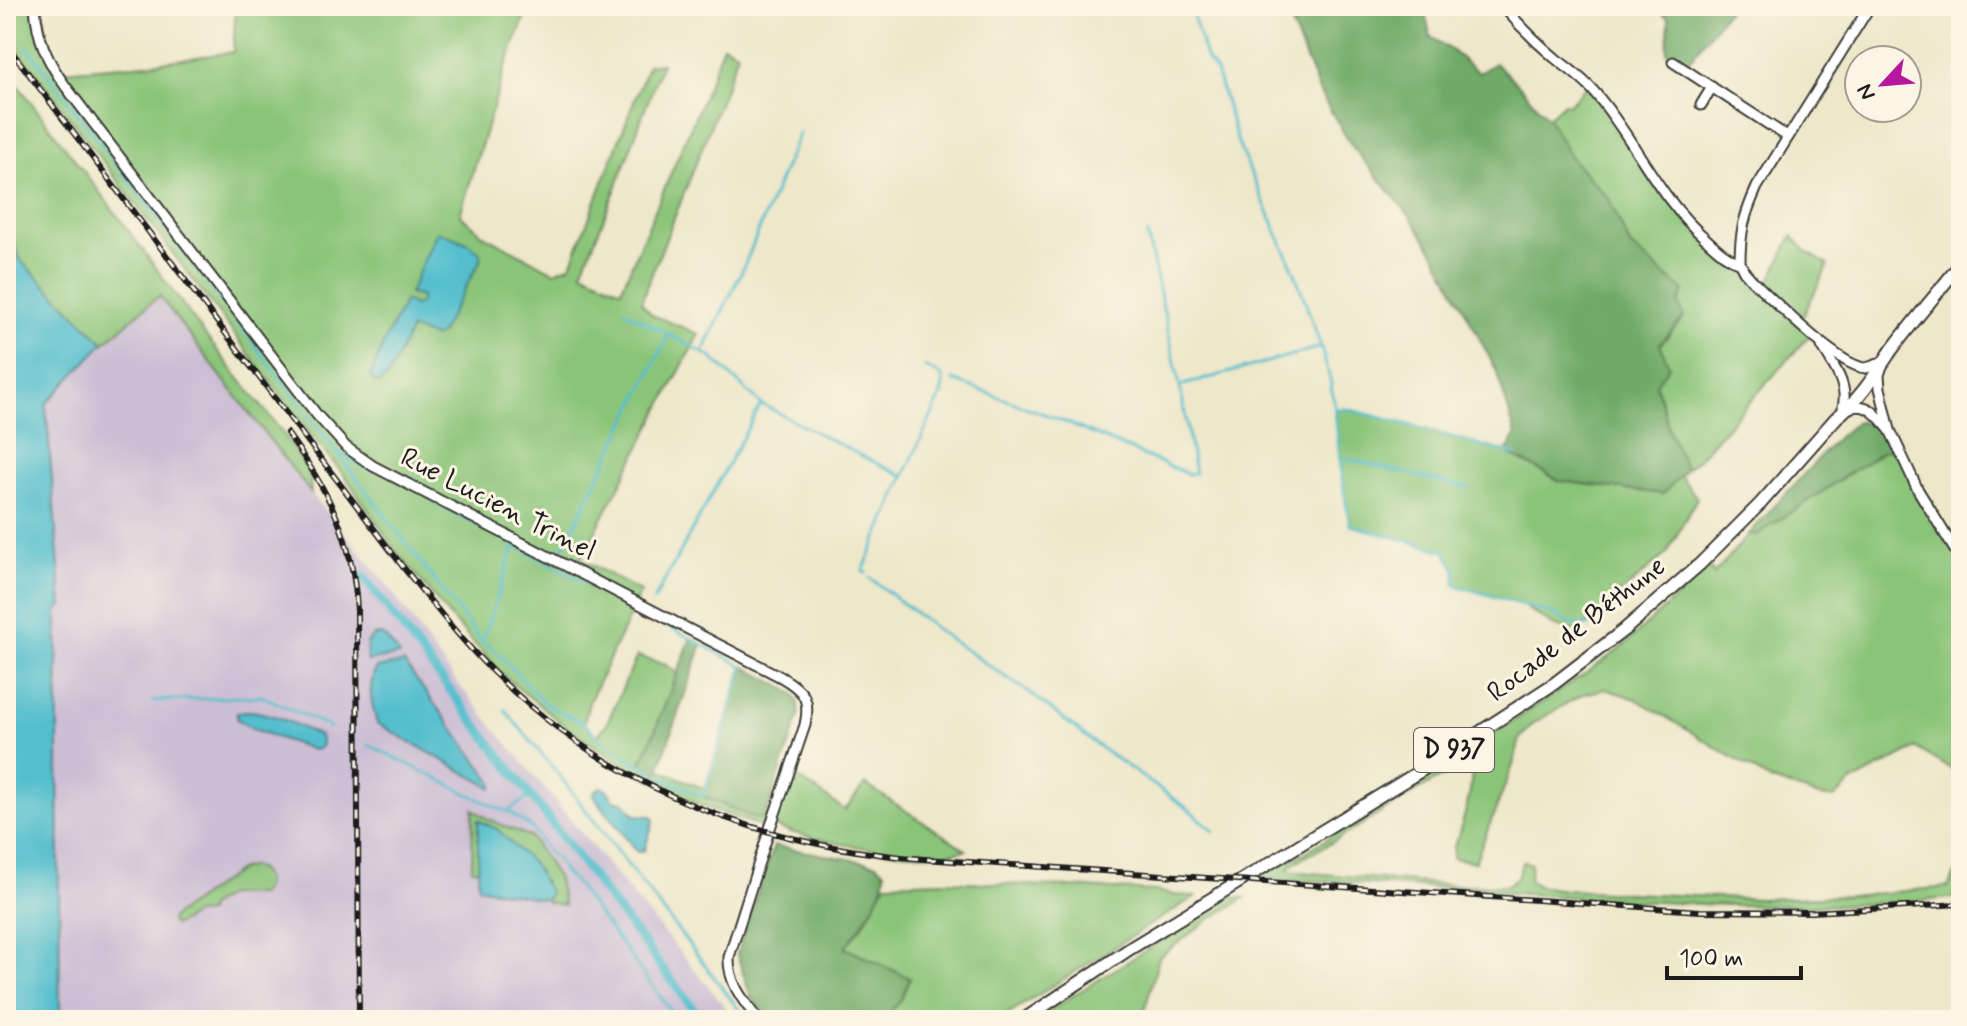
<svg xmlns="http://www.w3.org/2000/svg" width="1967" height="1026" font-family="Mynerve,sans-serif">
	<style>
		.industrial { fill: #ccbed4 }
		.green { fill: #8ac478; stroke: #53704a; stroke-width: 2 }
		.forest { fill: #6faa68; stroke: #466342; stroke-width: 2 }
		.water { fill: #52becd; stroke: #376d74; stroke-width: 2 }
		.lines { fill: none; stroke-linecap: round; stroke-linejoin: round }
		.stream { stroke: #52becd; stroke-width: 3 }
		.canal { stroke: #52becd; stroke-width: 9 }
		.minor-casing { stroke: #3c3a36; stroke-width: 13 }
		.major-casing { stroke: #3c3a36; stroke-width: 15 }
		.minor { stroke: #fff; stroke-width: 9 }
		.major { stroke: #fff; stroke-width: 11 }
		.rail-casing { stroke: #1c1c1c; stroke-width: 6 }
		.rail { stroke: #fcf5e5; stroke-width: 3; stroke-dasharray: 9; stroke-linecap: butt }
		.labels { text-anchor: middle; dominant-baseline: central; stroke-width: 6; stroke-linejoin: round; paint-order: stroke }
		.shield { fill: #fcf5e5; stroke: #5f5d58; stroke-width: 2 }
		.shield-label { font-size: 26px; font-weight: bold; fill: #1c1c1c }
		.street-label { font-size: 28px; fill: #1c1c1c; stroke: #fcf5e5 }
	</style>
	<rect width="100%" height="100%" fill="#fcf5e5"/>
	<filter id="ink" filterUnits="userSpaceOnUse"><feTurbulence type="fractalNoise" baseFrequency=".0125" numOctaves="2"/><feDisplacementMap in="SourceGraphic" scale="16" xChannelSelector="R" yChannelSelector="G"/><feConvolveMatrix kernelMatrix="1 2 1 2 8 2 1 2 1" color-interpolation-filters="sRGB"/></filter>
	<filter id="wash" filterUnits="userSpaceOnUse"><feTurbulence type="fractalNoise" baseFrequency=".006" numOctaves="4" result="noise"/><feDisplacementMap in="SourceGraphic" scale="32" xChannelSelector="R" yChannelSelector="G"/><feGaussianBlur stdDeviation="1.8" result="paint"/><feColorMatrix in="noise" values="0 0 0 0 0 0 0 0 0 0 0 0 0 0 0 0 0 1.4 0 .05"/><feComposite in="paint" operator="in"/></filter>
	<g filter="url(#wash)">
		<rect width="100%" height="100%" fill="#eee7ca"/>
		<polygon class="industrial" points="159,295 311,493 384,581 455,680 736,1020 59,1020 57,611 62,606 46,405 6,393 104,343"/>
		<g class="green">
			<path d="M6 6H42L48 42 62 71 146 64 233 52 236 6H529L505 68 460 215 485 236 554 272 571 265 648 65 662 63 616 188 582 272 621 290 704 96 723 45 738 53C708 137 673 219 641 302L652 315 699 334 581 559 641 592 589 702 584 723 597 736 606 725 637 656 666 665 677 673 647 751 640 764 657 774 659 769 705 789 703 797 747 815 764 820 762 827 693 802 615 760 569 729 506 678 450 617 394 548 347 479 307 430 6 34Z"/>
			<polygon points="6,69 120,219 208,339 290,442 310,476 311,493 159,296 104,343 21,261 6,223"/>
			<polygon points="1588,85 1687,222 1740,263 1765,291 1792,236 1806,251 1828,265 1803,316 1797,322 1811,334 1697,460 1686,469 1670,434 1656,384 1660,345 1684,317 1679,304 1683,291 1630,246 1609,199 1571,158 1548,118 1564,103 1568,105"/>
			<polygon points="1335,409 1347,409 1402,423 1506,452 1560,481 1663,494 1680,475 1697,498 1667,553 1615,598 1614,605 1575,632 1553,625 1520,604 1455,585 1456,569 1445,551 1350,525 1342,480"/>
			<path d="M1897 447 1961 560V775L1916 748 1852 782 1834 798 1819 796 1772 781 1636 699 1605 689 1584 694 1569 702 1534 723 1520 738 1513 765 1475 862 1453 858C1453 846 1455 844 1459 833 1466 811 1474 785 1471 762 1420 786 1373 819 1324 847 1312 854 1295 860 1287 871L1453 885 1507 886 1517 878 1523 861 1531 864 1529 880 1538 886 1565 890 1759 899 1849 896 1948 887 1961 863V897C1727 923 1494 884 1260 879L1261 876 1305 852 1425 779 1588 672 1622 647 1709 567 1714 574 1749 534 1757 535 1883 451Z"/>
			<path d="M789 774 800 779 845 810 865 784 966 850C923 862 812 842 771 825Z"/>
			<polygon points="473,809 488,819 531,837 557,877 564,905 547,902 546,900 550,893 478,821 478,870 472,869"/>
			<path d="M252 866C266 872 271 884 260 895H228L209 907 208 913 195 914 176 925 172 924 171 919 178 913 239 870Z"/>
			<polygon points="943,881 1157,891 1174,895 1196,896 998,1020 883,1020 909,978 844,948 864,924 886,883"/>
			<polygon points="1231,897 1245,898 1208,920 1159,957 1142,1020 1034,1020"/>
		</g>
		<g class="forest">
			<polygon points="1284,6 1423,6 1431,37 1451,50 1479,73 1495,63 1514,80 1548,118 1571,158 1609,199 1630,246 1684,291 1679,304 1684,317 1660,344 1669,366 1656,384 1670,434 1686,469 1663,494 1560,481 1506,452 1516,435 1496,370 1437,257 1410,216 1351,145 1320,93"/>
			<polygon points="1654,6 1731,6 1686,65 1667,52 1669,19"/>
			<polygon points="1857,422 1877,423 1888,440 1891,449 1883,451 1757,535 1749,534 1838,437"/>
			<polygon points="691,638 702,644 657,775 640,764 647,751"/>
			<polygon points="743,666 793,693 798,701 799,716 764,820 747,815 703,796"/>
			<path d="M774 846 877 864 885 872C886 893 858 931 845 948L910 978 901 1000 883 1020H773L751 998 737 955 746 925Z"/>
		</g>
		<g class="water">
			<polygon points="6,223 21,261 104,343 46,404 62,606 57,611 60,1020 6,1020"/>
			<polygon points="439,232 467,243 480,252 481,259 440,334 434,337 411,329 388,376 380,383 375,382 370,377 385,340 405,301 414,306 420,304 421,296 409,294 436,233"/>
			<polygon points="381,635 386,638 400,655 367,661 367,643 373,636"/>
			<path d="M404 663 489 777 493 784 492 788 377 723C371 701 367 690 376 668Z"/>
			<path d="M244 711C272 711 295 725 320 736L322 745 318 749 313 750 256 730 237 719V713Z"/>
			<polygon points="601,787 608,791 613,800 624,802 635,815 651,816 654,820 644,851 637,852 594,796 595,791"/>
			<polygon points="478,820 497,829 534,865 550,893 546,900 478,887"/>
		</g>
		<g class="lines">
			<g class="stream">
				<polyline points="1190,6 1207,60 1216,71 1239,146 1295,273 1321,347"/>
				<polyline points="27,47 482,642 494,649 545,704 584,723 602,741 657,775 703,796 743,666 433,502"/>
				<polyline points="1147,234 1180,386"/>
				<polyline points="625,311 711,357 761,404 866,458 904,476 863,571 866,573"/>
				<polyline points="703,352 742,271 799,133"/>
				<path d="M953 380 1060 420 1188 474 1195 473 1180 386 1321 347 1330 379 1335 409 1342 480 1350 525 1445 551 1456 570 1455 585 1560 616C1569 626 1578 626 1591 625"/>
				<polyline points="1335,409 1347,409 1402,423 1516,455"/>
				<polyline points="337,452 373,471"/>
				<polyline points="1339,457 1468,488"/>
				<polyline points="904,476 941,395 943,384 942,376 925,367"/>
				<polyline points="560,555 669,334"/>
				<polyline points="870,578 944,635 1031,694 1101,748 1187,808 1214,831"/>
				<polyline points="654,600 761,404"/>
				<polyline points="482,642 514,547"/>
				<polyline points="153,701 262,696 330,727"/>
				<polyline points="505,710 558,774 747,1020"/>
				<polyline points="369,745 499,809 508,811 531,796"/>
				<polyline points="508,811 532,828 549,853 557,859 565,874 573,880 678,1020"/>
			</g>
			<polyline class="canal" points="363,576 702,1020"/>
		</g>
	</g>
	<g filter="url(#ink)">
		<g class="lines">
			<defs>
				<g id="minor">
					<path d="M35 6C37 39 47 61 66 87L317 415 346 447 373 466 781 677C803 690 811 698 805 725L767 837 729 957C728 983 743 1000 758 1020"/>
					<path d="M1503 6C1519 25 1536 42 1555 58 1569 69 1584 79 1596 94 1636 141 1658 198 1706 239 1717 249 1726 258 1740 263L1744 271 1751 279C1772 299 1838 366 1865 368 1867 368 1876 365 1878 364"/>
					<polyline points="1673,62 1788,137"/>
					<polyline points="1701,105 1712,87"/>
					<path d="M1740 263C1740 231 1744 216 1757 187L1870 6"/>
					<path d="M1822 346C1832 364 1849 385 1843 407"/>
					<polyline points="1881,369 1879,375 1880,388 1890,430 1918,490 1961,560"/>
					<path d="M1847 409C1867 400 1877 415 1889 429"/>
				</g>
				<path id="major" d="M1023 1020 1131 948 1422 770 1555 683 1624 630 1700 564 1761 503 1836 418C1859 400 1875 375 1891 351 1913 321 1938 293 1961 263"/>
			</defs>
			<use href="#minor" class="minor-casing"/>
			<use href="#major" class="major-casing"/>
			<use href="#minor" class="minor"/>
			<use href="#major" class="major"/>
			<defs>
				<g id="rail">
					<path d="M6 44 403 567C432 603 461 640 494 673 613 790 760 846 924 859L1700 911 1811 912 1961 904"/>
					<path d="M287 433C328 489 354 540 357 611L359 1020"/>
				</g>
			</defs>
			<use href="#rail" class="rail-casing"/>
			<use href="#rail" class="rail"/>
		</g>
	</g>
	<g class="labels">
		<rect class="shield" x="1414" y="728" width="80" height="44" rx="6"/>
		<g class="shield-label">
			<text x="1454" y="750">D 937</text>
		</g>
		<g class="street-label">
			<text transform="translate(498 505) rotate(27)">Rue Lucien Trinel</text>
			<text transform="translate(1577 630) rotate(-38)">Rocade de Béthune</text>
		</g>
	</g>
	<rect width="1967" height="1026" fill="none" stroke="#fcf5e5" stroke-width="32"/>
	<g transform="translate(1883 84) rotate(244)"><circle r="38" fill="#fcf5e5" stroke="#a29e95" stroke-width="2"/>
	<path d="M0-6L14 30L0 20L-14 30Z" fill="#b5179e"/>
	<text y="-12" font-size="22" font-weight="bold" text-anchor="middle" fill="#1c1c1c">N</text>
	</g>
	<path d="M1667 966v12h134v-12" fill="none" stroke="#1c1c1c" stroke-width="4"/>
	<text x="1679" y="966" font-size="24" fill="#1c1c1c" stroke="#fcf5e5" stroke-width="6" paint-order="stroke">100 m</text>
</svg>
